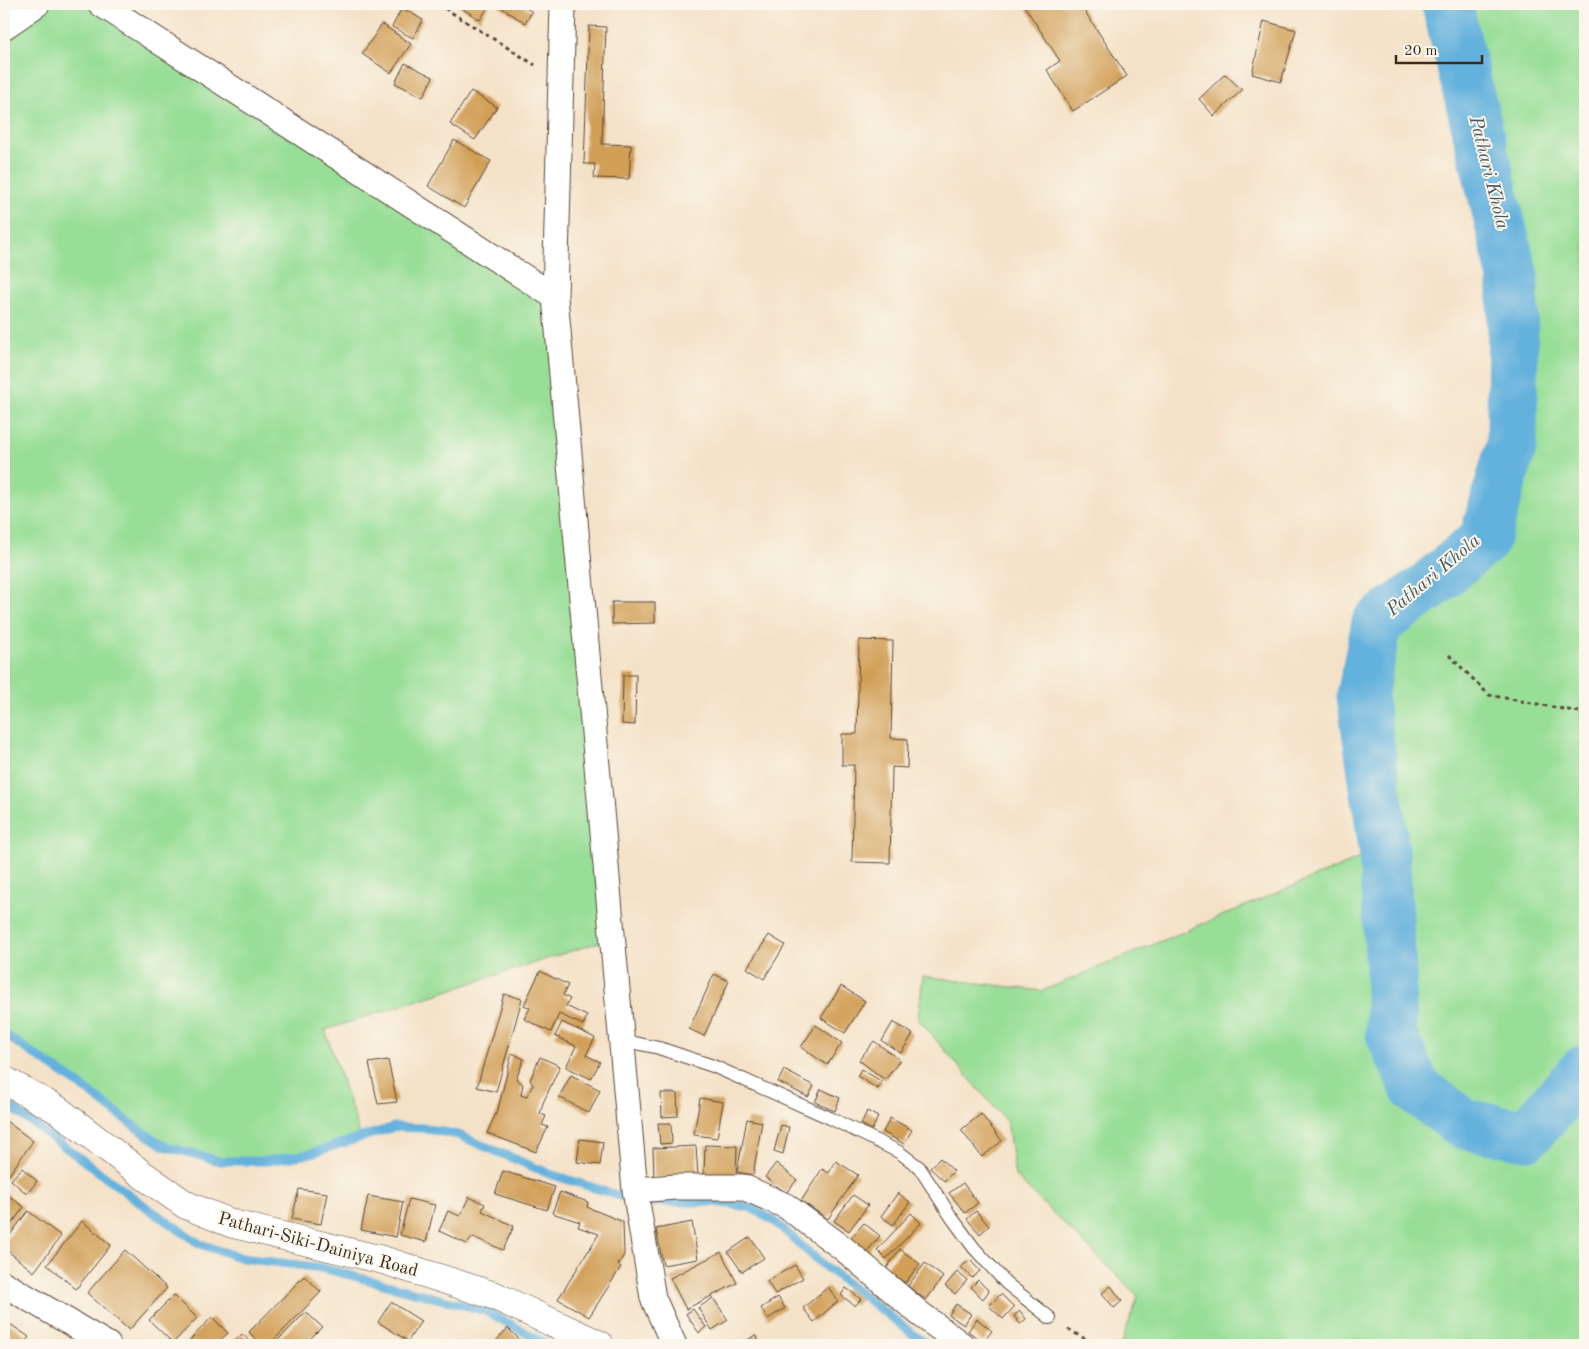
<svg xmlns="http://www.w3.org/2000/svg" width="1589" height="1349" font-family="'Old Standard TT',serif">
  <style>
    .green { fill: #98de97; stroke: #6a845a }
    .forest { fill: #7abd80; stroke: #5a744f }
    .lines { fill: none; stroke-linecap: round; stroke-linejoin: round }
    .stream { stroke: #64b1dd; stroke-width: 9 }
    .river { stroke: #64b1dd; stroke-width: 51 }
    .building { fill: #d19f57 }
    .service-casing { stroke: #574638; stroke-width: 14 }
    .minor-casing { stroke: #574638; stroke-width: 27 }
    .secondary-casing { stroke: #574638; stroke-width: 29 }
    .path { stroke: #574638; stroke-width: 3; stroke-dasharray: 4 4; stroke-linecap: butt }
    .service { stroke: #fff; stroke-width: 12 }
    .minor { stroke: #fff; stroke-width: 25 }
    .secondary { stroke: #fff; stroke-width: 28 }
    .labels { text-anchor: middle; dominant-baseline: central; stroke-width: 4; stroke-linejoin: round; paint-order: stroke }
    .street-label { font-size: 18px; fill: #3b2a1e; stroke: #fbf7ec }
    .water-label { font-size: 19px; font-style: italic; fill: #495961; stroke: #fbf7ec }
  </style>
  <rect width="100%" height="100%" fill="#fbf7ec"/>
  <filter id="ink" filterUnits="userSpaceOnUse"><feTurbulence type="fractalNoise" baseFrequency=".02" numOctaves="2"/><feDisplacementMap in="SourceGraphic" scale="10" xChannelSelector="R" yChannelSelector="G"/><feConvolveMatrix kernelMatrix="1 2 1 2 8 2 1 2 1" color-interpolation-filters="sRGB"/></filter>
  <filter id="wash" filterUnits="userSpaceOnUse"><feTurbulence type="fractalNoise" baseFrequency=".0096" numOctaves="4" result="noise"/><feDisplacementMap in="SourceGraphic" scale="20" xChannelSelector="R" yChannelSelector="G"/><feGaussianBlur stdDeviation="1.12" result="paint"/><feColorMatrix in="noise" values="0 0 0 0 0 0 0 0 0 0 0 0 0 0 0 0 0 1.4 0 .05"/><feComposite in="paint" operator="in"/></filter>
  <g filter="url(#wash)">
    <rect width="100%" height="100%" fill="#f4e2c8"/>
    <path class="green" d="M37 4H101L555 297 612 938 325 1030 361 1137 308 1154 267 1161H220L164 1146 134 1126 88 1091 4 1034V27Z
      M1447 4H1585V674L1581 713 1585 899V1345H1121L1138 1296 1015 1176 1007 1122 918 1019 923 976 1042 991 1384 848 1362 696 1377 623 1424 590 1484 540 1512 444 1513 277Z"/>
    <path class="forest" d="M1585 674V899L1581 713Z"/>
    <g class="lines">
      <path class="stream" d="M4 1034 80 1085 134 1126 164 1146 220 1161H267L308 1154 394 1127 423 1128 458 1135 550 1174 623 1197
        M4 1102 149 1209 200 1244 242 1258 322 1268 486 1311 548 1345
        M647 1202H715L750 1207 774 1221 823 1265 927 1345"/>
      <path class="river" d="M1447 4 1513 277 1512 444 1484 540 1424 590 1377 623 1362 696 1384 848 1391 972V1034L1416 1089 1464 1124 1526 1135 1585 1070"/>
    </g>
    <g id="blocks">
      <path class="building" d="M458 4H490L480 20 457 5Z
        M496 4H520L532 12 525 23Z
        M1023 4H1080L1127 76 1073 111 1047 70 1060 61Z
        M402 8 423 20 413 38 392 27Z
        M1264 21 1296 30 1281 82 1252 74Z
        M382 24 411 44 391 73 362 54Z
        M589 26 606 27 602 144 631 145 629 179 594 178 595 164H584Z
        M405 63 433 77 423 97 395 83Z
        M1225 74 1242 90 1214 116 1199 99Z
        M471 91 497 107 475 140 450 124Z
        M454 140 491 161 464 208 428 186Z
        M612 602H655V623L612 624Z
        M859 640 893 641 891 738 908 739 907 768 892 767 890 863 852 862 854 765H842V734H857Z
        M623 675H636L635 725 622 724Z
        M769 935 785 945 764 979 747 968Z
        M540 971 568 985 563 995 570 999 566 1006 587 1016 583 1025 559 1014 551 1032 524 1019 530 1008 524 1005Z
        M714 974 729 981 704 1036 689 1029Z
        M841 986 865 1001 845 1033 821 1018Z
        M504 994 522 999 496 1092 477 1087Z
        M562 1022 595 1038 586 1055 600 1062 591 1079 566 1067 576 1046 555 1036Z
        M893 1022 913 1034 901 1053 882 1041Z
        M816 1025 842 1043 827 1065 801 1047Z
        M874 1041 900 1060 885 1080 859 1060Z
        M512 1053 524 1059 516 1079 523 1084 521 1095 526 1097 533 1085 530 1080 540 1057 560 1066 543 1103 540 1114 546 1116 542 1125 548 1127 536 1152 487 1133 498 1109Z
        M388 1060 397 1102 378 1104 369 1063Z
        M861 1069 882 1082 878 1089 857 1076Z
        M784 1070 814 1086 808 1097 778 1082Z
        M571 1075 600 1090 589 1113 559 1097Z
        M821 1089 840 1098 835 1111 815 1102Z
        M661 1093H677L678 1116 662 1117Z
        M700 1098 723 1102 717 1138 694 1135Z
        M867 1111 878 1117 872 1130 861 1124Z
        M981 1114 1002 1141 982 1157 961 1130Z
        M890 1118 912 1130 904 1144 883 1132Z
        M747 1119 762 1122 753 1175 737 1172Z
        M6 1121 33 1141 6 1179 4 1178V1125Z
        M658 1123H671L672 1143 660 1144Z
        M781 1125 789 1127 783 1154 774 1151Z
        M580 1139 603 1142 600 1165 577 1162Z
        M705 1145 737 1146 736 1176 704 1175Z
        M696 1146 698 1176 654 1178 653 1148Z
        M940 1158 954 1171 944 1181 930 1168Z
        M836 1161 858 1175 828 1219 801 1201 822 1169 829 1173Z
        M776 1163 797 1180 786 1193 765 1177Z
        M22 1168 37 1181 27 1194 11 1180Z
        M503 1171 555 1187 547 1210 495 1194Z
        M963 1183 978 1203 965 1213 949 1193Z
        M299 1189 327 1193 321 1224 292 1219Z
        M4 1192 24 1207 4 1234Z
        M560 1192 588 1202 587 1207 623 1222 624 1255 618 1265 621 1267 589 1317 558 1299 599 1234 578 1227 580 1222 552 1213Z
        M898 1193 910 1202 893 1225 881 1216Z
        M853 1195 868 1205 849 1231 834 1221Z
        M368 1196 403 1202 396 1237 361 1230Z
        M469 1197 485 1204 482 1211 514 1226 503 1250 473 1237 467 1244 439 1231 448 1211 460 1216Z
        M409 1199 435 1205 426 1242 400 1235Z
        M28 1211 61 1236 34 1272 4 1248V1243Z
        M976 1211 989 1226 980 1234 967 1219Z
        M911 1213 921 1223 886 1259 877 1250Z
        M82 1221 111 1245 76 1289 47 1265Z
        M692 1222 698 1259 663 1265 656 1229Z
        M864 1223 880 1236 865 1254 849 1240Z
        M750 1237 764 1258 742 1272 728 1252Z
        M900 1249 920 1264 905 1283 886 1269Z
        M125 1250 167 1288 129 1330 87 1293Z
        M721 1252 737 1283 686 1309 670 1278Z
        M970 1260 980 1271 972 1278 961 1267Z
        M925 1263 943 1277 926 1300 908 1286Z
        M795 1265 803 1278 775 1294 767 1281Z
        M957 1272 967 1280 955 1294 945 1286Z
        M304 1276 321 1292 269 1345H262L249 1332Z
        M978 1280 989 1291 983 1299 971 1287Z
        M1111 1286 1122 1301 1114 1308 1102 1293Z
        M828 1287 838 1301 814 1322 803 1308Z
        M846 1288 861 1299 855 1306 841 1295Z
        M1001 1294 1014 1307 1003 1319 989 1306Z
        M174 1295 197 1318 173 1343 149 1320Z
        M778 1297 785 1308 768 1319 761 1308Z
        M713 1298 728 1320 712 1330 698 1308Z
        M391 1302 421 1321 408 1341 378 1322Z
        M956 1304 971 1314 964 1325 949 1315Z
        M693 1309 706 1327 699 1333 686 1314Z
        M1020 1311 1026 1319 1020 1324 1014 1316Z
        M306 1312 322 1327 304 1345H273Z
        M212 1317 228 1333 215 1345H189L187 1343Z
        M977 1319 992 1331 983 1342 968 1331Z
        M4 1320 29 1337 23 1345H4Z
        M508 1328 525 1345H492Z
        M242 1334 254 1345H230Z
        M755 1335 762 1345H741Z"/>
    </g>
  </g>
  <g filter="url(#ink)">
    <use href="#blocks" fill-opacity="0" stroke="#574638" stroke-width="1"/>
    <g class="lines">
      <defs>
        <path id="service" d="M621 1040 659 1048 713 1066 830 1118 899 1152 919 1167 952 1218 974 1248 1006 1283 1050 1318"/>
        <path id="minor" d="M101 4 555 297
          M563 4 555 297 635 1190 653 1298 674 1345
          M4 27 37 4
          M635 1190 676 1187H743L786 1206 844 1249 919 1313 962 1345
          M4 1284 108 1345"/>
        <path id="secondary" d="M4 1080 58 1110 143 1175 186 1205 233 1224 383 1260 495 1296 600 1345"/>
      </defs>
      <use href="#service" class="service-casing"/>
      <use href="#minor" class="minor-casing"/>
      <use href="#secondary" class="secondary-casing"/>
      <path class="path" d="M438 4 535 65
        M1449 655 1489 695 1585 713
        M1068 1329 1096 1345"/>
      <use href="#service" class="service"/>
      <use href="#minor" class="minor"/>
      <use href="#secondary" class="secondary"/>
    </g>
  </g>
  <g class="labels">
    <g class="street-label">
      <text transform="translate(318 1245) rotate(15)">Pathari-Siki-Dainiya Road</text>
    </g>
    <g class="water-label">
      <text transform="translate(1488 173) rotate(76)">Pathari Khola</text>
      <text transform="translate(1434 576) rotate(-40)">Pathari Khola</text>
    </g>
  </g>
  <rect width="1589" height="1349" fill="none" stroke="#fbf7ec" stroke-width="20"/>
  <path d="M1396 55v8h86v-8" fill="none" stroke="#3b2a1e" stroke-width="2.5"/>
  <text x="1404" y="55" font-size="15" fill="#3b2a1e" stroke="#fbf7ec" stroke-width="4" paint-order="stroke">20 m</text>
</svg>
